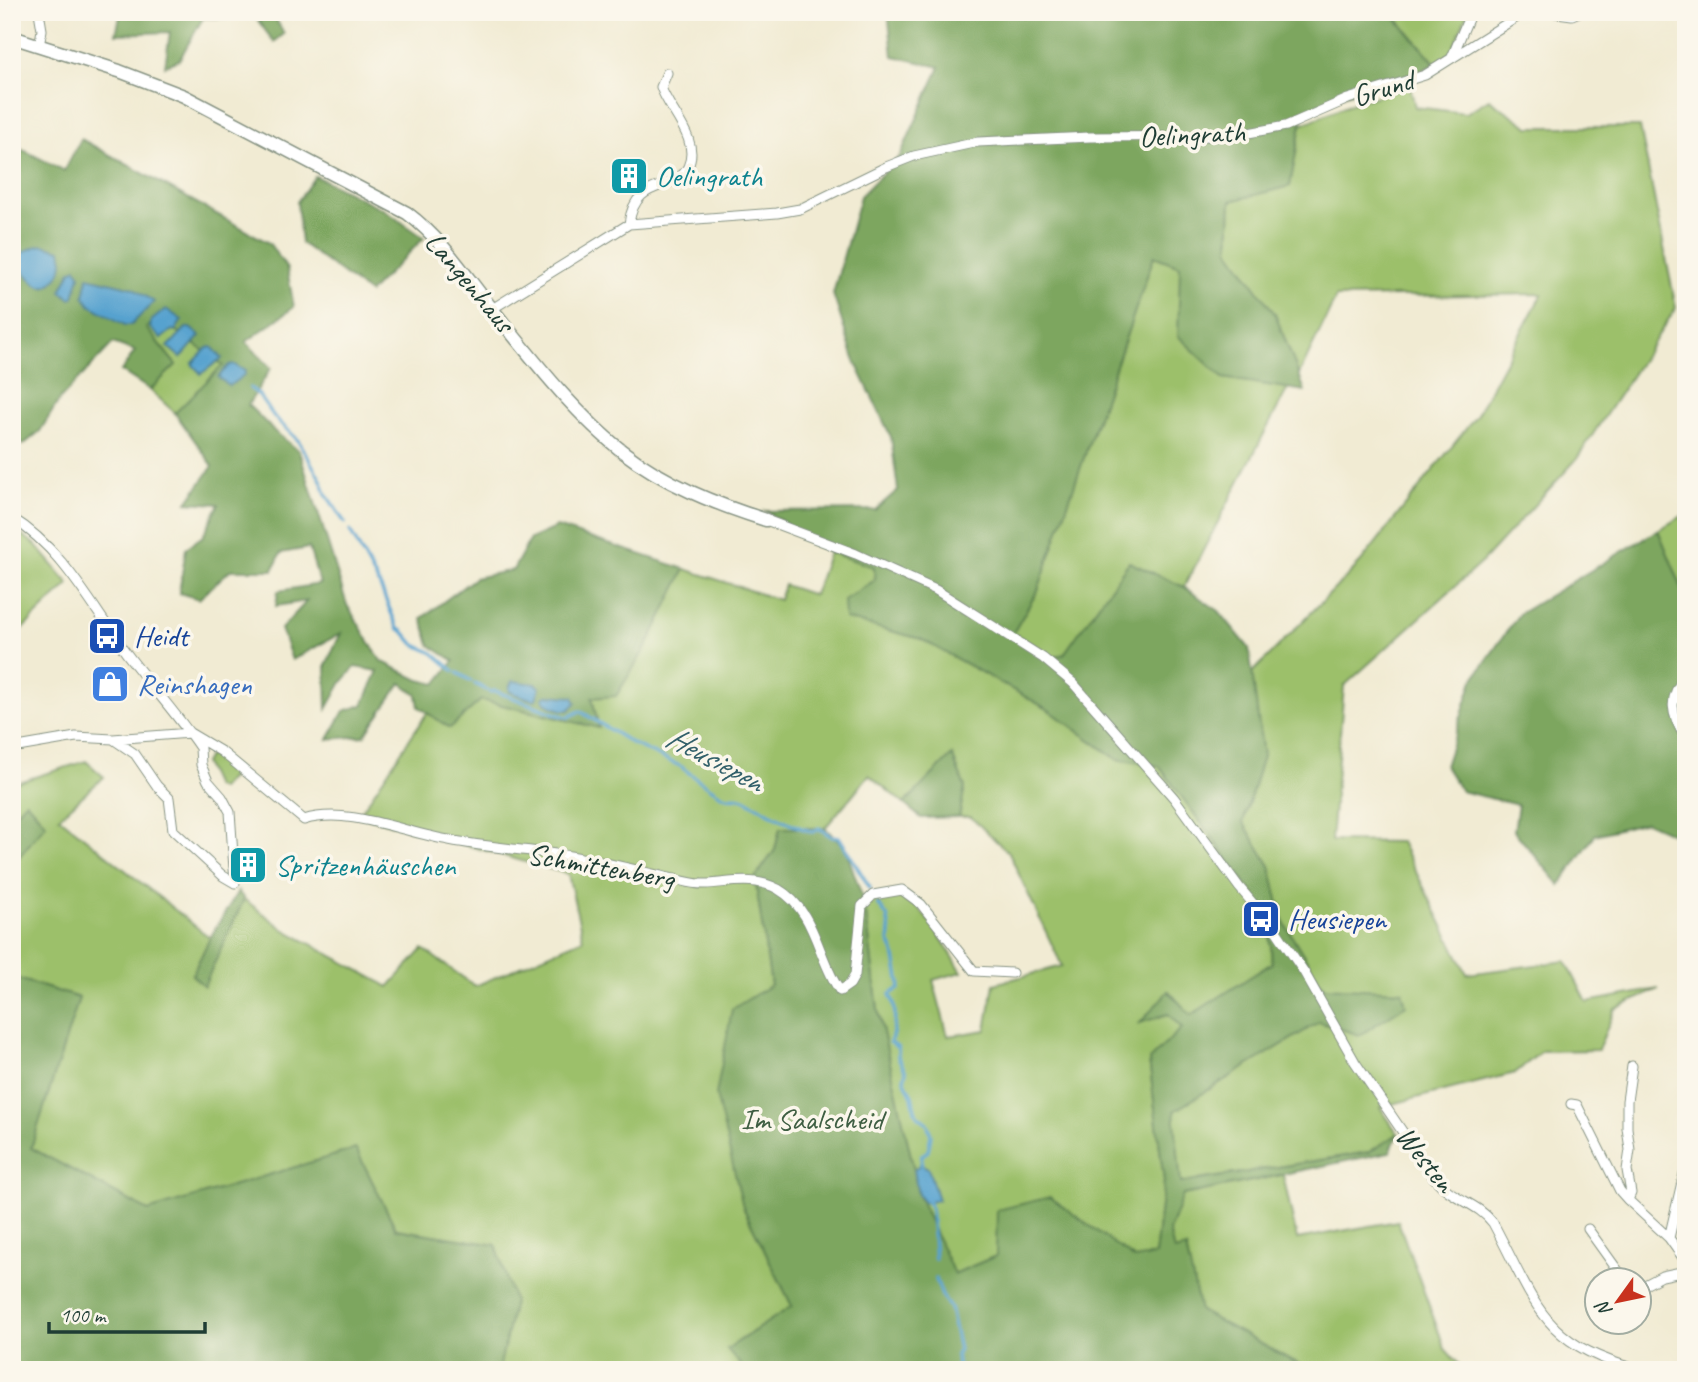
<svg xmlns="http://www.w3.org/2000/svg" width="1698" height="1382" font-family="Caveat,sans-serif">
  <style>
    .green { fill: #9cc06a; stroke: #5e7e4f; stroke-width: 2 }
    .forest { fill: #7da65e; stroke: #4e7249; stroke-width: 2 }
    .water { fill: #56a2cf; stroke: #3a7082; stroke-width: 2 }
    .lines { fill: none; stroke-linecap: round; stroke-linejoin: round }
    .stream { stroke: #56a2cf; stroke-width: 3.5 }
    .street-casing { stroke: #889484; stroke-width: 11 }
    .secondary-casing { stroke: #889484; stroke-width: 15 }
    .street { stroke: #fff; stroke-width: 9 }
    .secondary { stroke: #fff; stroke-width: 12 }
    .labels { text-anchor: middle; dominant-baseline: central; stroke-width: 7; stroke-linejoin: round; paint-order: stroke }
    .street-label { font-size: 30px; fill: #1f3d34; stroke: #fbf7ec }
    .culture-label { font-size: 30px; fill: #0d838f; stroke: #fbf7ec; text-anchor: start }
    .transit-label { font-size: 30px; fill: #164399; stroke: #fbf7ec; text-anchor: start }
    .shop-label { font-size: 30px; fill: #366cbe; stroke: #fbf7ec; text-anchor: start }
    .park-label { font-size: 30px; fill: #3e5e42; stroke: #fbf7ec }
    .water-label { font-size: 32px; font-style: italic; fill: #32606a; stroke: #fbf7ec }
  </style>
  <rect width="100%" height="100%" fill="#fbf7ec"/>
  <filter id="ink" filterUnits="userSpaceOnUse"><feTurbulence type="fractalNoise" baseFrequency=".0143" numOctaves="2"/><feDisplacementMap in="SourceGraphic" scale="14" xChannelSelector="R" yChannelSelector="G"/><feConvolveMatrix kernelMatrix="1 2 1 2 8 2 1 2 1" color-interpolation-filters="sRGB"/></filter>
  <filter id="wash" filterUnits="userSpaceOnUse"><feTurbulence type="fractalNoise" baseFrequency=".00686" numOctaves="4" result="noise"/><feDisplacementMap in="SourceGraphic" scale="28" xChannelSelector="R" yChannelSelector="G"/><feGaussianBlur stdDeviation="1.57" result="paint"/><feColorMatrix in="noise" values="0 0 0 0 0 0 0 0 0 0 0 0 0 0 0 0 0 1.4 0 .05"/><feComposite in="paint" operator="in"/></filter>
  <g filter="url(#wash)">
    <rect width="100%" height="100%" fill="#f1ebd3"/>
    <path class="green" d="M1394 12H1468L1451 54 1436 64 1393 14Z
      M1410 86 1415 107 1466 113 1489 99 1529 127H1640L1676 308 1576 460 1482 562 1344 686 1331 841 1401 842 1467 974 1566 961 1587 1002 1659 989 1615 1009 1598 1050 1542 1051 1515 1073 1380 1107 1398 1134 1369 1152 1180 1183 1174 1111 1319 1022 1360 1035 1402 991 1323 988 1283 921 1270 866 1243 822 1263 756 1251 674 1360 563 1476 416 1542 294 1336 297 1299 375 1275 314 1229 250 1231 201 1290 186 1301 125 1347 105Z
      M1154 256 1180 266 1223 378 1288 388 1184 587 1129 562 1064 654 1051 658 1013 633 1038 590Z
      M160 318 224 366 175 413 150 390 176 365 146 328Z
      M1686 514V598L1658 530Z
      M12 528 35 544 69 584 12 639Z
      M829 552 874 567 875 580 845 600 846 619 921 639 1046 708 1117 759 1159 766 1269 915 1272 963 1191 1016 1169 991 1142 1022 1168 1014 1182 1028 1149 1060 1164 1181 1155 1255 1135 1259 1050 1197 996 1256 953 1274 918 1195 914 1170 878 1010 865 905C876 899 888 892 901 896 922 902 950 953 962 972L933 980 948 1036 986 1030 994 984 1062 966 1009 853 971 817H959L965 787 952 755 904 804 869 775 825 828H780L775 850 755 878 771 985 743 1207 792 1306 739 1341 758 1370H12L328 1251 496 1245 396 1229 356 1149 148 1211 31 1148 79 998 12 977V865L46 824 26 802 12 816V784L86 761 104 777 59 817 210 938 192 975 204 985 244 899 285 930 389 987 423 949 475 986 583 939 568 874 359 815 427 713 450 728 481 700 599 728 592 698 647 646 685 569 779 600 784 585 814 595Z
      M215 754 238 770 221 789 215 787 204 763 208 756Z
      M1283 1175 1297 1239 1398 1221 1445 1349 1464 1370H1310L1199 1311 1186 1249 1174 1251 1169 1231 1183 1195Z"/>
    <path class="forest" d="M121 12H272L284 34 274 42 256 18H203L179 60 165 66 170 32 116 34Z
      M888 12H1394L1393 15 1436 64 1407 77 1337 96 1303 113 1290 186 1231 201 1229 250 1275 314 1305 391 1223 378 1178 336 1180 266 1154 256 1038 590 1013 633 1051 658 1064 654 1129 562 1184 587 1219 611 1249 648 1263 756 1243 822 1270 866 1283 921 1323 987 1402 991 1406 1005 1360 1035 1319 1022 1174 1111 1181 1183 1369 1152 1398 1134 1390 1152 1183 1195 1169 1231 1174 1251 1186 1248 1200 1311 1310 1370H745L727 1349 792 1306 743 1207 716 1095 732 1009 771 985 755 878 775 850 780 828H825L845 847 865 905 878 1010 914 1170 918 1195 954 1274 996 1256 997 1210 1050 1197 1135 1259 1155 1255 1164 1181 1149 1060 1182 1028 1168 1014 1140 1023 1168 991 1191 1015 1272 963 1269 915 1159 766 1117 759 1046 708 921 639 845 619 844 600 875 580 874 567 829 552 765 511 875 510 898 490 891 437 854 359 833 294 860 196 900 156 940 67 893 56Z
      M81 139 269 243 287 269 294 307 246 342 271 368 248 405 274 431 299 451 347 605 381 661 419 680 436 684 454 661 430 645 422 618 475 578 513 570 530 539 557 527 685 569 647 646 616 696 592 698 599 728 481 700 450 728 419 707 417 695 401 683 364 736 328 739 344 711 363 705 378 671 355 667 342 682 327 709 326 665 341 633 292 660 281 629 307 601 276 606 278 591 320 584 309 548 281 553 273 570H230L199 599 179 593 186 548 203 536 219 504 187 502 213 466 175 413 223 365 160 318 146 328 176 365 150 390 121 371 135 351 113 343 60 399 40 431 23 445 12 438V144L64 171Z
      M315 176 383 209 424 238 369 293 301 243 297 202Z
      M1658 530 1686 598V840L1646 822 1595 835 1560 885 1514 831 1518 805 1461 791 1445 766 1473 680 1519 614Z
      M952 755 965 787 959 817 921 818 904 804Z
      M26 801 46 824 12 865V816Z
      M238 891 244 899 204 986 192 975 210 938Z
      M12 977 79 998 31 1148 148 1211 356 1149 396 1229 496 1245 514 1302 499 1370H12Z"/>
    <path class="water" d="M43 245 61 250C61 251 63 261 63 261 63 272 50 292 38 285 29 280 20 267 14 259L16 256 34 247Z
      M76 268 80 275 74 297 71 299 61 291 71 271Z
      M88 277 133 288 154 302 131 325H125L90 305 84 296Z
      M166 309 182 320 175 331 172 330 161 339 150 328 151 321Z
      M186 328H190L200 336 181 358 168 347Z
      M212 347 222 358 201 374 192 364 207 348Z
      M233 364 245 371 244 375 229 386 218 377 229 365Z
      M512 681 536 684 540 687 536 699 533 700 510 692 509 688Z
      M546 695 573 697 576 703 569 710C560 711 547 706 543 698Z
      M920 1164 928 1168 938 1200 925 1203 918 1195 914 1170Z"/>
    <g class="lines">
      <path class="stream" d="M250 388 258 394 275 418 298 440 321 480 326 494 345 523
        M350 531 380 586 398 629 402 630 414 644 433 653 454 671
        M458 673 471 681
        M475 684 491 692 495 691 559 715 568 717 580 711 633 744 682 767C684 770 722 797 727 797 736 798 740 796 748 801 770 813 789 825 813 832L819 828 831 836 839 837 870 888
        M878 904 887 916 890 932 889 941 894 952 900 984 899 989 890 994C891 998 894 1001 894 1005 896 1014 894 1035 890 1042L898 1048V1057L906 1072 904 1079 912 1096 915 1110 917 1115 927 1123 931 1135 928 1151 922 1155 921 1166
        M927 1198 931 1209 935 1259
        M936 1279 942 1296 950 1308 959 1350 956 1355 957 1364 961 1370"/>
    </g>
  </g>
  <g filter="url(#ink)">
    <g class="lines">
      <defs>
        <path id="street" d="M1550 12 1572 15 1579 12
          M39 46 42 30 39 12
          M1452 57 1471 12
          M629 224C635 175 675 194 688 167 701 139 668 110 661 87L667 73
          M492 309 629 224 777 213 800 209 886 167 914 156 978 142 1090 137 1232 136 1286 126 1348 99 1425 75 1525 12
          M12 518C63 549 92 607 127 654 151 686 178 715 200 748L201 765 208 781 222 797 230 812 235 883
          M766 520 856 554 936 590 1043 658 1073 683 1174 798 1239 887 1277 932 1304 972 1355 1062 1434 1178C1453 1200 1478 1203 1493 1223 1537 1305 1541 1344 1639 1370
          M1686 676C1667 697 1671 716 1686 738
          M190 733 222 752 304 820C348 806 405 833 449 840 490 848 530 850 570 856 605 862 640 871 674 879 684 881 695 885 705 884 730 883 754 876 778 889 816 911 817 958 840 991L850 984 855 975 862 906 873 895 902 890 921 904 974 971 1012 973
          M113 739 135 754 157 786 169 798 173 830 223 876 235 883
          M12 748 76 737 113 739 190 733
          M1632 1066 1627 1101V1128L1630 1150 1627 1170 1631 1193 1628 1200 1669 1238
          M1571 1104 1577 1105 1620 1191 1628 1200
          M1686 1165 1669 1238 1686 1262
          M1588 1229 1621 1275 1631 1280
          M1638 1285 1643 1286 1662 1276 1686 1271"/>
        <path id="secondary" d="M12 37 119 71 184 96 407 213C442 239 465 275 492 309 531 357 574 413 622 451 665 484 715 504 766 520"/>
      </defs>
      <use href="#street" class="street-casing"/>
      <use href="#secondary" class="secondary-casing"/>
      <use href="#street" class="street"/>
      <use href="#secondary" class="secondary"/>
    </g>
  </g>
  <defs>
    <symbol id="building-square" viewBox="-11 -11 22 22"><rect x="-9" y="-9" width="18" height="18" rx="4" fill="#0f9aa8" stroke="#fbf7ec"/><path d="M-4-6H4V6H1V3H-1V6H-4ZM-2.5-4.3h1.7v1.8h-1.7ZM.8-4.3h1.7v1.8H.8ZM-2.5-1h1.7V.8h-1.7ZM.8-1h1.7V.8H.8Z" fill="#fff"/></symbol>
    <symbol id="bus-square" viewBox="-11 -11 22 22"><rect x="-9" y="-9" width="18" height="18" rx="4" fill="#1a4fb4" stroke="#fbf7ec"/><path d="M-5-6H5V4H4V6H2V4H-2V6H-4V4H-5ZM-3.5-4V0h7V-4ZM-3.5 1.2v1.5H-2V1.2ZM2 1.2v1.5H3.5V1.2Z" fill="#fff"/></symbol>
    <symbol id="shop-square" viewBox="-11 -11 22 22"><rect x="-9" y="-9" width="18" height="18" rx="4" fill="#3f7fe0" stroke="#fbf7ec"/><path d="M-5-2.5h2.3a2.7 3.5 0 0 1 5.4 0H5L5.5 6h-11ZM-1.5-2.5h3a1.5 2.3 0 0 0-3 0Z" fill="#fff"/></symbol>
  </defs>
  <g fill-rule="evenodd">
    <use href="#building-square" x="607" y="154" width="44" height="44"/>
    <use href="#bus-square" x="85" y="614" width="44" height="44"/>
    <use href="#shop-square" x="88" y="662" width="44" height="44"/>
    <use href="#building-square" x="226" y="843" width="44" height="44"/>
    <use href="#bus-square" x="1239" y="897" width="44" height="44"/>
  </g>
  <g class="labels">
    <g class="street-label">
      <text transform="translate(1383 88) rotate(-17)">Grund</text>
      <text transform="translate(1192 134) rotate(-3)">Oelingrath</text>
      <text transform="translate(470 282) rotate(50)">Langenhaus</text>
      <text transform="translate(601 866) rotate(10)">Schmittenberg</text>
      <text transform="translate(1426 1159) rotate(51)">Westen</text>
    </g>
    <g class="culture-label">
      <text x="656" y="176">Oelingrath</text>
      <text x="275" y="865">Spritzenhäuschen</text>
    </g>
    <g class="transit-label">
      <text x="134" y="636">Heidt</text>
      <text x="1288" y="919">Heusiepen</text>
    </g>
    <g class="shop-label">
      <text x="137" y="684">Reinshagen</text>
    </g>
    <g class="park-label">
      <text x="812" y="1119">Im Saalscheid</text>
    </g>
    <g class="water-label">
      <text transform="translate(715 759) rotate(28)">Heusiepen</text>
    </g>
  </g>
  <rect width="1698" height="1382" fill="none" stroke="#fbf7ec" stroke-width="42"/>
  <g transform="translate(1618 1301) rotate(237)"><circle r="33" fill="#fbf7ec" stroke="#a3ada2" stroke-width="2"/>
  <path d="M0-5L12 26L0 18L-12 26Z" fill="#c8321e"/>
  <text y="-10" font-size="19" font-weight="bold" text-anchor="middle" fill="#1f3d34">N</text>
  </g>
  <path d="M49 1322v10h156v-10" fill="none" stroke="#1f3d34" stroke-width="3.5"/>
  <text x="60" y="1322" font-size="21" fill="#1f3d34" stroke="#fbf7ec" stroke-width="5" paint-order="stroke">100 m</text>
</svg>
